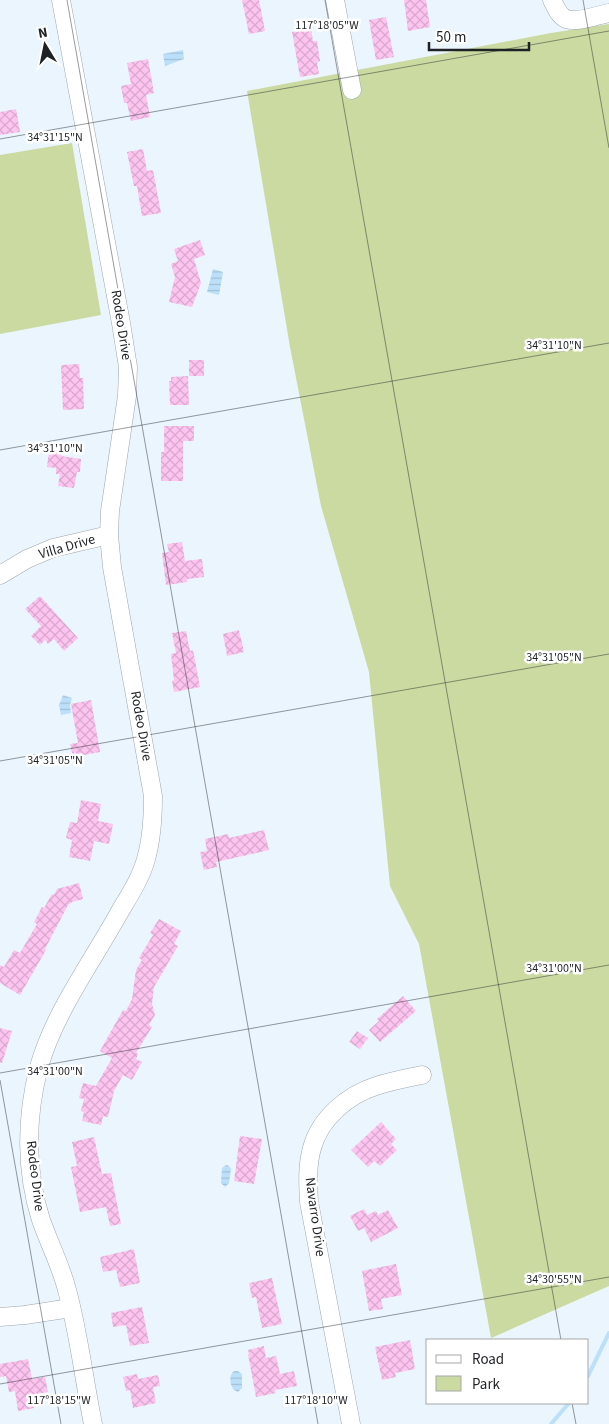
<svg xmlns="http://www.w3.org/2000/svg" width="609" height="1424" font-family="'Source Sans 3',sans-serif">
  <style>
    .green { fill: #cbdaa1 }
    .water { fill: url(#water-rules) }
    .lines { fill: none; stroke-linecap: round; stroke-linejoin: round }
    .stream { stroke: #bde0fa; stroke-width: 4 }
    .building { fill: url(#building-cross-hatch) }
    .minor-casing { stroke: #9da6ae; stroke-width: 19 }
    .minor { stroke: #fff; stroke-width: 18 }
    .ticks { fill: none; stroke: #1e2225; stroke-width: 1; stroke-opacity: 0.45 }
    .labels { text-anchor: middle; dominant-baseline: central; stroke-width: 5; stroke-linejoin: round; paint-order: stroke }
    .street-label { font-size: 14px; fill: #1e2225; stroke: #fff }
    .ticks-label { font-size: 12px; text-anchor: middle; fill: #1e2225; stroke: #fff; stroke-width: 5; stroke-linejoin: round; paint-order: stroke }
  </style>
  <defs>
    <pattern id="water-rules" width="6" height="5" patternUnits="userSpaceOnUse" patternTransform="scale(1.25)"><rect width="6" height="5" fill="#bde0fa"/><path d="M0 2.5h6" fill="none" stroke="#a2c0d6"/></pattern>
    <pattern id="building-cross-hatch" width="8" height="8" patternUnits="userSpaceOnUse" patternTransform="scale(1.25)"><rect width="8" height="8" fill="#fdc4f0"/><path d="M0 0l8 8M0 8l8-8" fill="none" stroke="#d8a8ce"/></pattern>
  </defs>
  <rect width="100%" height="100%" fill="#ebf5fd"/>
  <path class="green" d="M609 24V1286L491 1338 419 944 390 886 369 672 321 506 290 347 247 91 551 33Z
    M72 143 101 315 0 334V155Z"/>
  <path class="water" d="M183 50 184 59 165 66 163 54Z
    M213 269 223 272 219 295 207 292Z
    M63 695 72 698 70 705 71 713 61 715 59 705Z
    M226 1165 229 1166 231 1169 229 1183 225 1187 221 1183 222 1168Z
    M234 1371H238L242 1374V1388L238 1392 234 1390C230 1385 228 1376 234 1371Z"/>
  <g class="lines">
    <path class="stream" d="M588 1376 609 1333
      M551 1424 569 1403"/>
  </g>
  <path class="building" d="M242 0H259L265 31 249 34Z
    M404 0H426L430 27 408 31Z
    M386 17 394 57 376 60 369 20Z
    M311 29 313 41H317L320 61 317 62 319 74 300 77 292 32Z
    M148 59 154 93 146 95 150 117 131 121 127 103H124L121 86 131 84 127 63Z
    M16 109 20 132 0 135V112Z
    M143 149 147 171 153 170 161 213 142 216 137 186H134L127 152Z
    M200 240 205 255 194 259 201 283 192 307 169 302 175 277 171 264 178 261 174 249Z
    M189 360H204V376H189Z
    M79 364 80 378H83L84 409 63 410 61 365Z
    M188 376 189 405H170L169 381H171V377Z
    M164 426H194V441H183V481H161V452H164Z
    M50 443 63 445 61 456 81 459 80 472H77L74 488 58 486 60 474H56V468L47 467Z
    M182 542 185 561 202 559 204 577 187 579V582L166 585 162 553 169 552 167 544Z
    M40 596 78 638 64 651 54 639 48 644 45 640 40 645 31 636 41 626 25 609Z
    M239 630 244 652 227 656 223 634Z
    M186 631 190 651 193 650 200 687 174 692 172 681 174 680 171 654 176 653 172 633Z
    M91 700 100 752 73 757 70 744 78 743 71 704Z
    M81 800 101 804 98 821 113 824 109 844 94 841 90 861 69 857 72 840 66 838 70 822 77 823Z
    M264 830 269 850 216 862 217 867 204 870 200 852 207 851 205 839 228 834 229 838Z
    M79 883 83 899 72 902 68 905 45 949 46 950 20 995 0 983V965L4 967 14 950 20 953 37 924 34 922 42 907 44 908 52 894 54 895 57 889Z
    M159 919 181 931 174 944 178 946 154 987 152 1004 155 1015 149 1025 152 1027 136 1053 138 1054 136 1059 142 1062 132 1080 123 1075 114 1091 108 1117 103 1116 101 1125 82 1121 84 1112 81 1111 84 1099 79 1098 83 1083 96 1086 112 1058 100 1051 123 1010 126 1011 132 999 136 970 142 960 139 958 153 935 150 933Z
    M403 996 416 1011 380 1042 369 1030 379 1021 377 1019Z
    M0 1028 12 1031 2 1063H0Z
    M357 1031 368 1038 360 1049 349 1042Z
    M381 1122 396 1139 391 1144 397 1150 380 1166 374 1161 368 1167 351 1150Z
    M240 1136 262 1139 254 1184 234 1181Z
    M94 1137 102 1174 111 1173 121 1224 110 1226 106 1207 80 1212 71 1167 77 1166 72 1142Z
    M364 1209 367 1215 376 1211 378 1215 388 1210 398 1228 371 1242 364 1228 358 1231 350 1216Z
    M134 1249 140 1283 120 1287 116 1270 103 1272 100 1257Z
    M396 1264 402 1295 381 1299 383 1309 369 1311 362 1271Z
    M272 1278 282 1324 262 1328 256 1297 252 1298 249 1283Z
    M142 1307 149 1343 130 1346 126 1325 113 1327 111 1313Z
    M410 1340 415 1369 395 1373 396 1377 382 1380 375 1347Z
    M264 1346 266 1358 276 1356 280 1374 294 1371 297 1386 275 1390 276 1393 256 1397 248 1354H249L248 1350Z
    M28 1359 32 1379 45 1377 48 1392 32 1395 34 1408 18 1411 15 1391 9 1392 6 1376 0 1377V1364Z
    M137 1374 138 1379 158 1375 160 1386 153 1387 156 1403 133 1408 130 1390 126 1391 123 1377Z"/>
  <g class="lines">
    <defs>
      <path id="minor" d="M61 0 121 323 128 367 127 396 110 511 109 535 112 567 153 796C153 817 152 838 146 859 141 878 129 896 119 913 92 962 54 1013 39 1067 26 1116 25 1171 41 1220 49 1243 61 1266 67 1290 79 1334 84 1380 93 1424
        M335 0 352 90
        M552 0C555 6 559 16 566 19 578 23 597 15 609 13
        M0 575 27 559 53 548 109 535
        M0 1317 25 1315 71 1308
        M351 1424 309 1202C308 1184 307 1165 312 1148 320 1118 348 1095 376 1086 391 1081 407 1078 422 1075"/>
    </defs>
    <use href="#minor" class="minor-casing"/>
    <use href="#minor" class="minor"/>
  </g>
  <path class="ticks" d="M67 0 318 1424M325 0 561 1340M583 0 609 148M0 139 609 31M0 450 609 343M0 761 609 654M0 1073 609 965M0 1080 61 1424M0 1384 609 1277M572 1403 576 1424"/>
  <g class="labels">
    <g class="street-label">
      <text transform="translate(121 325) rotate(81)">Rodeo Drive</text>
      <text transform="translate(67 547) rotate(-16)">Villa Drive</text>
      <text transform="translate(141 726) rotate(80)">Rodeo Drive</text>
      <text transform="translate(35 1176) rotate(83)">Rodeo Drive</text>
      <text transform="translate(315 1217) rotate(82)">Navarro Drive</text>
    </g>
  </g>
  <g class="ticks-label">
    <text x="327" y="29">117°18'05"W</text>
    <text x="55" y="141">34°31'15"N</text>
    <text x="554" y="349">34°31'10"N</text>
    <text x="55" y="452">34°31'10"N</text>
    <text x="554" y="661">34°31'05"N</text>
    <text x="55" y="764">34°31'05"N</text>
    <text x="554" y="972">34°31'00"N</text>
    <text x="55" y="1075">34°31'00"N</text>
    <text x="554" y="1283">34°30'55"N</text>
    <text x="59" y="1404">117°18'15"W</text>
    <text x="316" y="1404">117°18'10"W</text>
  </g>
  <rect x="426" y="1339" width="162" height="65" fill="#ffffff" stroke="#a5a7a8"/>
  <rect x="436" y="1355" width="25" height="8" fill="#ffffff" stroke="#a5a7a8"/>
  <text x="472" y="1364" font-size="15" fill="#1e2225">Road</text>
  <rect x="436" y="1376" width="25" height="15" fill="#cbdaa1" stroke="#a5a7a8"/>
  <text x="472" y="1389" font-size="15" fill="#1e2225">Park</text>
  <g transform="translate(45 45) rotate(350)" stroke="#ffffff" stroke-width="4" paint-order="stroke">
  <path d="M0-4L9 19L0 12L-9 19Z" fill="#1e2225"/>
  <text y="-8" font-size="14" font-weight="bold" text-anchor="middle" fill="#1e2225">N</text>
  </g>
  <path d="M429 42v8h100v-8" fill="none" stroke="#1e2225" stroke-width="2.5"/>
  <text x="436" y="42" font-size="15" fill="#1e2225" stroke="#ffffff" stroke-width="4" paint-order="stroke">50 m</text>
</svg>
